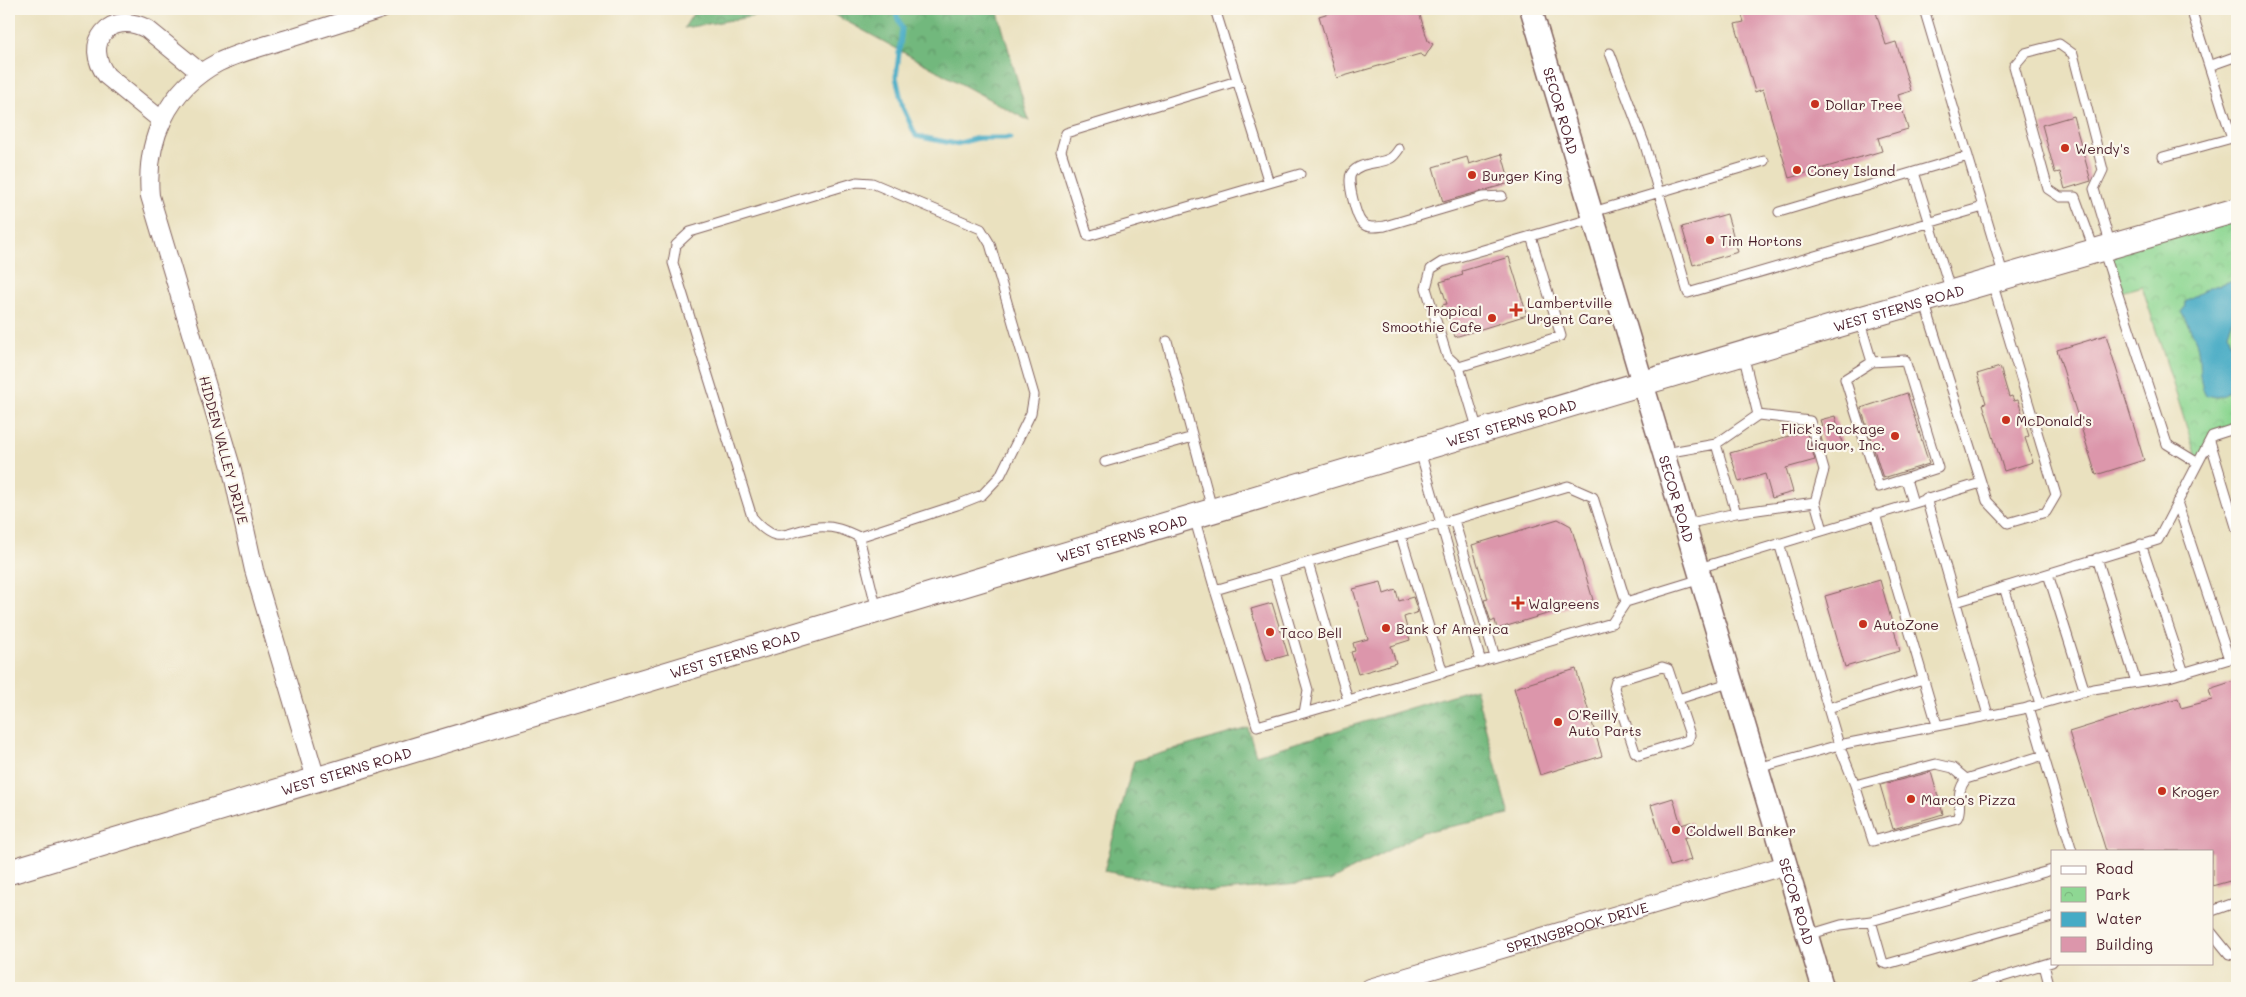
<svg xmlns="http://www.w3.org/2000/svg" width="2246" height="997" font-family="Mali,sans-serif">
  <style>
    .forest { fill: url(#forest-crowns); stroke: #5e6c54 }
    .park { fill: url(#park-crowns); stroke: #6c7b5f }
    .water { fill: #46abc5; stroke: #486578 }
    .lines { fill: none; stroke-linecap: round; stroke-linejoin: round }
    .stream { stroke: #46abc5; stroke-width: 5 }
    .building { fill: #dc96ab }
    .service-casing { stroke: #82635f; stroke-width: 11 }
    .minor-casing { stroke: #82635f; stroke-width: 20 }
    .tertiary-casing { stroke: #82635f; stroke-width: 24 }
    .secondary-casing { stroke: #82635f; stroke-width: 26 }
    .service { stroke: #fff; stroke-width: 9 }
    .minor { stroke: #fff; stroke-width: 18 }
    .tertiary { stroke: #fff; stroke-width: 21 }
    .secondary { stroke: #fff; stroke-width: 24 }
    .poi-dot { fill: #c8321e; stroke: #fbf7ec; stroke-width: 2 }
    .labels { text-anchor: middle; dominant-baseline: central; stroke-width: 4.5; stroke-linejoin: round; paint-order: stroke }
    .poi-label { font-size: 14px; fill: #4a1f2b; stroke: #fbf7ec; text-anchor: start }
    .street-label { font-size: 14px; fill: #4a1f2b; stroke: #fbf7ec }
  </style>
  <defs>
    <pattern id="forest-crowns" width="20" height="18" patternUnits="userSpaceOnUse" patternTransform="scale(1.25)"><rect width="20" height="18" fill="#72b87d"/><path d="M2 6a3 3 0 1 1 6 0M12 15a3 3 0 1 1 6 0" fill="none" stroke="#609567"/></pattern>
    <pattern id="park-crowns" width="20" height="18" patternUnits="userSpaceOnUse" patternTransform="scale(1.25)"><rect width="20" height="18" fill="#8ed793"/><path d="M2 6a3 3 0 1 1 6 0M12 15a3 3 0 1 1 6 0" fill="none" stroke="#7cb87f"/></pattern>
  </defs>
  <rect width="100%" height="100%" fill="#fbf7ec"/>
  <filter id="ink" filterUnits="userSpaceOnUse"><feTurbulence type="fractalNoise" baseFrequency=".02" numOctaves="2"/><feDisplacementMap in="SourceGraphic" scale="10" xChannelSelector="R" yChannelSelector="G"/><feConvolveMatrix kernelMatrix="1 2 1 2 8 2 1 2 1" color-interpolation-filters="sRGB"/></filter>
  <filter id="wash" filterUnits="userSpaceOnUse"><feTurbulence type="fractalNoise" baseFrequency=".0096" numOctaves="4" result="noise"/><feDisplacementMap in="SourceGraphic" scale="20" xChannelSelector="R" yChannelSelector="G"/><feGaussianBlur stdDeviation="1.12" result="paint"/><feColorMatrix in="noise" values="0 0 0 0 0 0 0 0 0 0 0 0 0 0 0 0 0 1.4 0 .05"/><feComposite in="paint" operator="in"/></filter>
  <g filter="url(#wash)">
    <rect width="100%" height="100%" fill="#eae1bf"/>
    <path class="forest" d="M696 9H798L684 28Z
      M824 9H997L1029 121Z
      M1475 688 1509 815 1423 832 1330 881 1212 892 1104 871 1134 761 1248 728 1256 755Z"/>
    <path class="park" d="M2237 210V428L2212 436 2198 463 2142 286 2117 293 2103 248Z"/>
    <path class="water" d="M2227 282H2237V310L2228 332 2237 370 2235 384 2224 395 2216 397 2206 395C2196 379 2202 358 2196 341 2192 331 2186 321 2181 312L2186 306 2185 301 2209 288Z"/>
    <g class="lines">
      <path class="stream" d="M894 9 902 29 896 77 903 108 916 136 956 144 978 138H1010"/>
    </g>
    <g id="blocks">
      <path class="building" d="M1342 9H1418L1428 41 1433 44 1425 57 1420 54 1337 78 1319 16Z
        M1740 9H1875L1886 45 1896 42 1911 91 1898 95 1908 129 1878 138 1882 151 1789 178 1763 89 1755 92 1735 24 1744 22Z
        M2073 116 2091 181 2065 189 2060 172 2055 173 2042 125Z
        M1502 154 1510 183 1443 202 1433 167 1467 157 1469 164Z
        M1727 214 1738 252 1693 265 1682 227Z
        M1509 257 1527 315 1455 337 1450 318 1447 320 1442 305 1447 304 1440 282 1463 275 1462 271Z
        M2106 335 2144 460 2096 475 2057 350Z
        M2000 367 2009 397 2012 396 2014 401 2018 400 2029 436 2025 438 2033 462 2004 471 1983 404 1986 403 1977 374Z
        M1907 393 1929 464 1883 478 1861 408Z
        M1835 416 1843 446 1825 451 1818 427 1822 426 1820 420Z
        M1806 431 1815 460 1786 468 1793 492 1772 498 1765 474 1739 482 1730 453Z
        M1558 519 1571 526 1593 600 1497 629 1495 620 1491 622 1484 600 1488 599 1472 545Z
        M1880 580 1900 651 1845 667 1825 596Z
        M1381 582 1384 594 1396 590 1399 601 1413 597 1418 612 1404 617 1410 640 1391 646 1396 663 1358 674 1351 652 1355 651 1353 643 1368 639 1353 589Z
        M1272 603 1288 655 1267 661 1251 609Z
        M1576 669 1602 756 1540 775 1514 688Z
        M2237 680V879L2212 886V851H2106L2069 732 2178 698 2181 708 2212 700 2209 689Z
        M1931 772 1943 814 1893 829 1880 785Z
        M1673 798 1681 825 1691 822 1695 834 1684 838 1691 860 1670 866 1651 805Z"/>
    </g>
  </g>
  <g filter="url(#ink)">
    <use href="#blocks" fill-opacity="0" stroke="#82635f" stroke-width="1"/>
    <g class="lines">
      <defs>
        <path id="service" d="M1215 9 1269 183 1300 174
          M1924 9 2004 277
          M2191 9 2209 66
          M1610 53 1645 145 1688 293 1983 207
          M1237 81 1066 133 1061 151 1088 236 1269 183
          M1399 149C1397 152 1394 156 1391 158 1379 165 1359 161 1351 174 1347 181 1356 217 1362 223 1368 229 1377 227 1385 226L1483 197 1502 196
          M2163 157 2232 138 2209 66 2237 56
          M1914 172 1951 292
          M1593 212 1764 161
          M1779 212 1968 156
          M2094 249 2075 197H2060L2048 189 2014 66 2025 53 2059 44 2073 54 2103 170 2094 189 2111 246
          M2103 249 2167 444 2198 463
          M1924 301 1987 501 2008 523 2046 512 2056 495 1992 282
          M1859 319 1872 362
          M1167 341 1212 509
          M1905 360 1938 468 1879 487 1845 379 1872 362Z
          M1459 367 1447 356 1426 288 1431 269 1442 262 1531 236
          M1758 415 1810 421 1824 470 1815 502 1823 530
          M1478 431 1459 367 1561 336 1531 236 1594 218
          M2210 441 2237 530
          M1420 451 1481 662
          M1665 453 1716 444
          M1105 462 1193 437
          M1906 479 1913 503
          M1926 498 1988 715
          M2177 502 2229 659
          M1736 513 1815 502
          M1875 514 1937 725
          M1194 517 1215 590 1568 486 1593 497 1626 602 1701 579
          M1454 520 1495 657
          M1686 524 1736 513 1716 444 1758 415 1743 354
          M1401 536 1443 673
          M859 537C845 530 834 526 818 527 786 530 779 549 752 517L673 263 676 245 690 232 857 182 872 183 981 229 990 244 1034 395 1031 413 1000 476 982 495 957 505 859 537 877 610
          M1779 543 1839 745 1855 785 1873 841 1957 818C1964 806 1953 796 1966 779L2044 755
          M2141 544 2184 673
          M2097 558 2136 682
          M1308 563 1348 700
          M1699 568 1981 483
          M2048 574 2085 692
          M2004 587 2040 704
          M1215 590 1257 726 1304 713 1308 690 1274 573
          M1956 602 2158 540 2212 436 2237 428
          M1662 667 1668 669 1690 735 1688 740 1639 755 1635 752 1614 688 1616 681Z
          M1678 699 1732 682
          M2029 707 2072 851
          M1828 708 1923 679
          M1304 713 1612 623 1626 602
          M1758 768 1839 745 2023 709 2093 689 2169 677 2233 658 2237 651
          M1855 785 1936 764 1953 768 1966 779
          M2212 911 2237 902
          M1871 921 1883 963 1887 964 2052 917
          M2212 933 2229 954 2237 956
          M1808 935 1841 925 1871 921 2052 870
          M2044 965 2050 988
          M1966 988 2052 962"/>
        <g id="minor">
          <path d="M161 120 107 76C81 43 110 9 147 29L201 73"/>
          <path d="M316 779 254 570 232 470 150 196C145 141 167 89 219 62 240 52 264 46 287 39 319 29 351 19 382 9"/>
          <path id="s1" d="M1370 988 1786 865"/>
        </g>
        <g id="tertiary">
          <path id="s2" d="M1531 9 1823 988"/>
        </g>
        <g id="secondary">
          <path id="s3" d="M9 872 996 575 1859 319 2237 210"/>
        </g>
      </defs>
      <use href="#service" class="service-casing"/>
      <use href="#minor" class="minor-casing"/>
      <use href="#tertiary" class="tertiary-casing"/>
      <use href="#secondary" class="secondary-casing"/>
      <use href="#service" class="service"/>
      <use href="#minor" class="minor"/>
      <use href="#tertiary" class="tertiary"/>
      <use href="#secondary" class="secondary"/>
    </g>
  </g>
  <g class="poi-dot">
    <circle cx="1815" cy="104" r="5"/>
    <circle cx="2065" cy="148" r="5"/>
    <circle cx="1797" cy="170" r="5"/>
    <circle cx="1472" cy="175" r="5"/>
    <circle cx="1710" cy="240" r="5"/>
    <path d="M1513.5 302.5h5v5h5v5h-5v5h-5v-5h-5v-5h5z"/>
    <circle cx="1492" cy="318" r="5"/>
    <circle cx="2006" cy="420" r="5"/>
    <circle cx="1895" cy="436" r="5"/>
    <path d="M1515.5 595.5h5v5h5v5h-5v5h-5v-5h-5v-5h5z"/>
    <circle cx="1863" cy="624" r="5"/>
    <circle cx="1386" cy="628" r="5"/>
    <circle cx="1270" cy="632" r="5"/>
    <circle cx="1558" cy="722" r="5"/>
    <circle cx="2162" cy="791" r="5"/>
    <circle cx="1911" cy="799" r="5"/>
    <circle cx="1676" cy="830" r="5"/>
  </g>
  <g class="labels">
    <g class="poi-label">
      <text x="1825" y="104">Dollar Tree</text>
      <text x="2075" y="148">Wendy's</text>
      <text x="1807" y="170">Coney Island</text>
      <text x="1482" y="175">Burger King</text>
      <text x="1720" y="240">Tim Hortons</text>
      <text x="1527" y="302">Lambertville<tspan x="1527" dy="16">Urgent Care</tspan></text>
      <text x="1482" y="310" text-anchor="end">Tropical<tspan x="1482" dy="16">Smoothie Cafe</tspan></text>
      <text x="2016" y="420">McDonald's</text>
      <text x="1885" y="428" text-anchor="end">Flick's Package<tspan x="1885" dy="16">Liquor, Inc.</tspan></text>
      <text x="1528" y="603">Walgreens</text>
      <text x="1873" y="624">AutoZone</text>
      <text x="1396" y="628">Bank of America</text>
      <text x="1280" y="632">Taco Bell</text>
      <text x="1568" y="714">O'Reilly<tspan x="1568" dy="16">Auto Parts</tspan></text>
      <text x="2172" y="791">Kroger</text>
      <text x="1921" y="799">Marco's Pizza</text>
      <text x="1686" y="830">Coldwell Banker</text>
    </g>
    <g class="street-label">
      <text stroke="none"><textPath href="#s2" startOffset="106">SECOR ROAD</textPath></text>
      <text stroke="none"><textPath href="#s3" startOffset="1972">WEST STERNS ROAD</textPath></text>
      <text stroke="none"><textPath href="#s3" startOffset="1568">WEST STERNS ROAD</textPath></text>
      <text transform="translate(224 450) rotate(75)">HIDDEN VALLEY DRIVE</text>
      <text stroke="none"><textPath href="#s2" startOffset="511">SECOR ROAD</textPath></text>
      <text stroke="none"><textPath href="#s3" startOffset="1162">WEST STERNS ROAD</textPath></text>
      <text stroke="none"><textPath href="#s3" startOffset="758">WEST STERNS ROAD</textPath></text>
      <text stroke="none"><textPath href="#s3" startOffset="352">WEST STERNS ROAD</textPath></text>
      <text stroke="none"><textPath href="#s2" startOffset="931">SECOR ROAD</textPath></text>
      <text stroke="none"><textPath href="#s1" startOffset="216">SPRINGBROOK DRIVE</textPath></text>
    </g>
  </g>
  <rect width="2246" height="997" fill="none" stroke="#fbf7ec" stroke-width="30"/>
  <rect x="2051" y="850" width="162" height="115" fill="#fbf7ec" stroke="#b4a19f"/>
  <rect x="2061" y="866" width="25" height="8" fill="#ffffff" stroke="#b4a19f"/>
  <text x="2096" y="874" font-size="15" fill="#4a1f2b">Road</text>
  <rect x="2061" y="887" width="25" height="15" fill="url(#park-crowns)" stroke="#b4a19f"/>
  <text x="2096" y="900" font-size="15" fill="#4a1f2b">Park</text>
  <rect x="2061" y="912" width="25" height="15" fill="#46abc5" stroke="#b4a19f"/>
  <text x="2096" y="924" font-size="15" fill="#4a1f2b">Water</text>
  <rect x="2061" y="937" width="25" height="15" fill="#dc96ab" stroke="#b4a19f"/>
  <text x="2096" y="950" font-size="15" fill="#4a1f2b">Building</text>
</svg>
